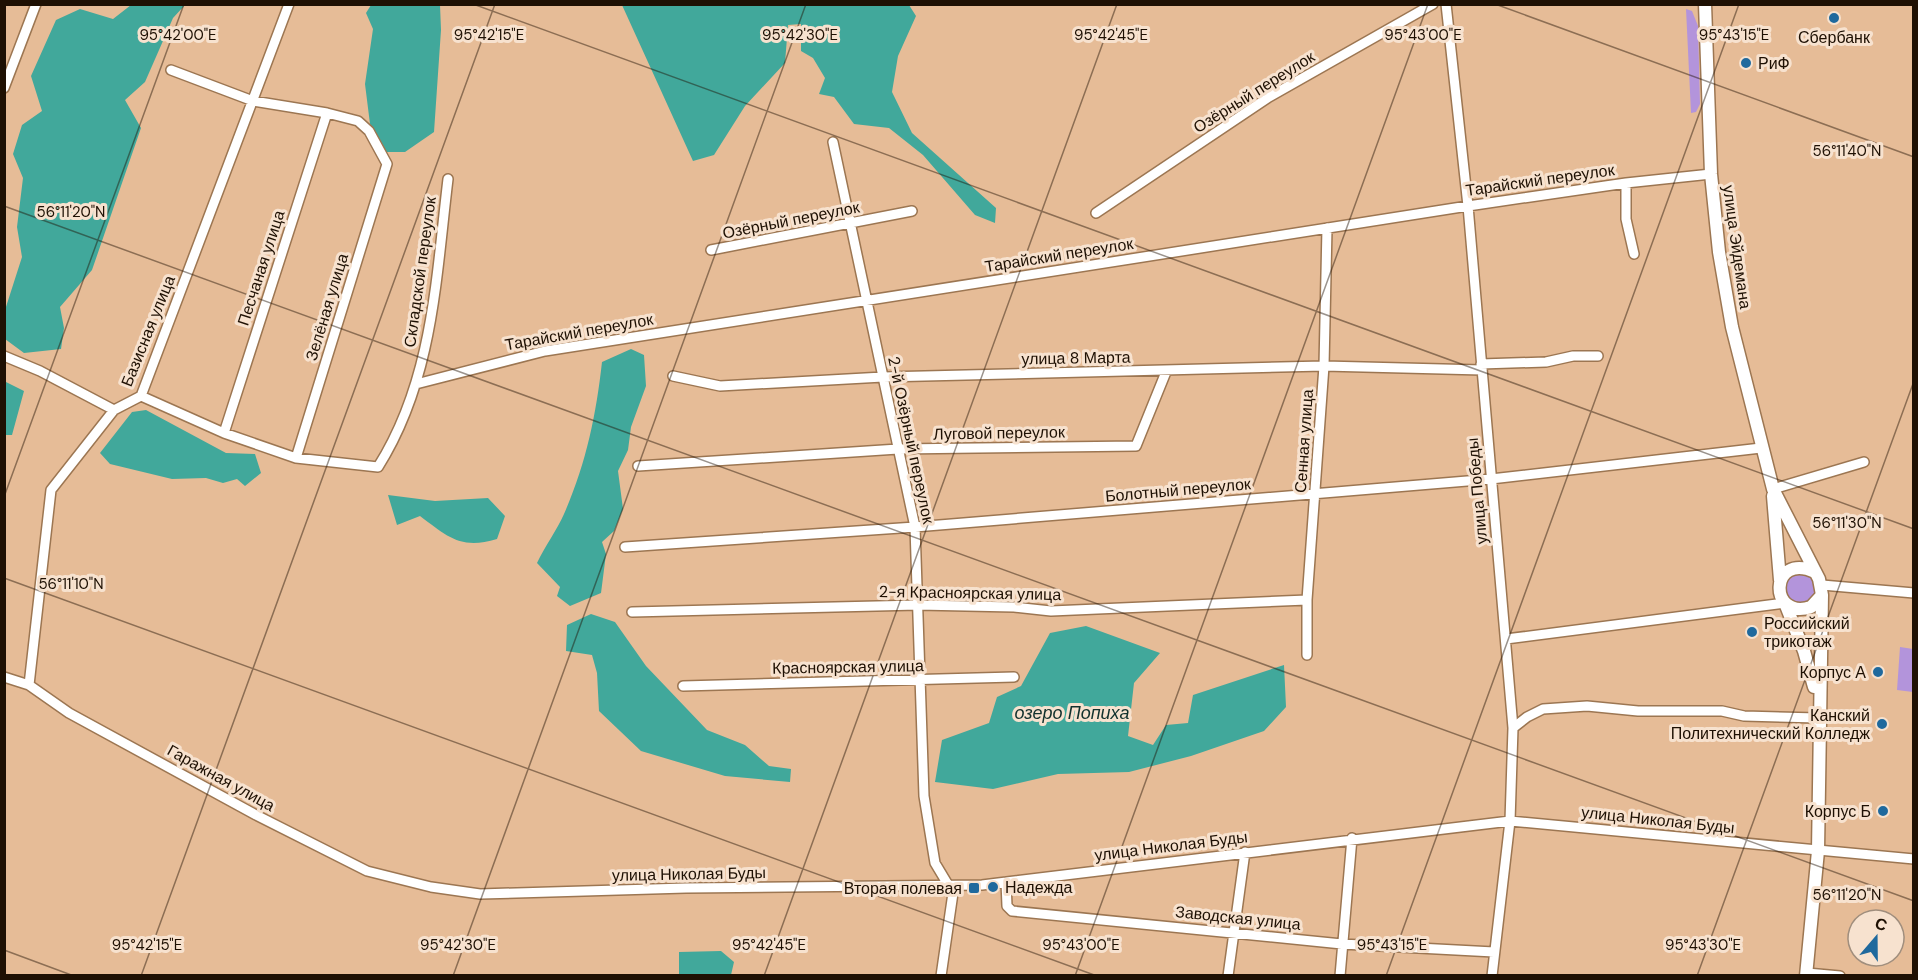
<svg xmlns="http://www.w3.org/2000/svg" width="1918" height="980" font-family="'DM Sans',sans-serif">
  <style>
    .green { fill: #b394db }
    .water { fill: #41a89b }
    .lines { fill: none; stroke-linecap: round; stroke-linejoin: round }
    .minor-casing { stroke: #9c7652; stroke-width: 12 }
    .major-casing { stroke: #9c7652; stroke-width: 15 }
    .minor { stroke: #fff; stroke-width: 9 }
    .major { stroke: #fff; stroke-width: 12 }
    .ticks { fill: none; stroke: #1e1003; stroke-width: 1.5; stroke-opacity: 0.45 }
    .poi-dot { fill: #1f699d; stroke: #f7e2cf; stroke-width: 2 }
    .labels { text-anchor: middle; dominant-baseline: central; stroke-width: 6; stroke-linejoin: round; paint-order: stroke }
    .poi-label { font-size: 16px; fill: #1e1003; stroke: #f7e2cf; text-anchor: end }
    .street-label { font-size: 16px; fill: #1e1003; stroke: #f7e2cf }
    .water-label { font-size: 18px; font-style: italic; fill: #12322e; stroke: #f7e2cf }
    .ticks-label { font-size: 15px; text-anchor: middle; fill: #1e1003; stroke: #f7e2cf; stroke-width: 6; stroke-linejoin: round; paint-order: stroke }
  </style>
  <rect width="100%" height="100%" fill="#e6bc97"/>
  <path class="green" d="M1686 9 1692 11 1698 26 1700 104 1696 112 1691 113Z
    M1785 588a15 15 0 1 1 30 0a15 15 0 1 1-30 0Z
    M1900 647 1913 649V692L1897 690Z"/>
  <path class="water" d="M131 5H185L173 18 145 82 125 100 141 128 92 270 60 307 64 328 61 349 24 353 5 339V310L22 257 17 227 23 178 13 154 22 125 42 111 31 76 56 20 80 9 113 19Z
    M371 5H440L441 30 434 132 405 152H384L370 124 365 84 373 29 366 13Z
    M622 5H909L916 16 898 56 892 92 912 133 996 208 995 223 975 215 923 155 889 128 854 124 834 97 819 94 825 78 813 58 801 51V24L788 25 785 63 745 106 714 155 693 161Z
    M631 349 644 355 646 386 631 427 628 450 618 471 623 509 614 531 602 542 606 554 601 593 570 606 557 596 560 587 537 563C545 546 557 530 564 514 586 464 596 416 602 362Z
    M4 381 24 391 12 435H5Z
    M146 410 226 453 255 454 261 473 245 486 237 479 223 483 206 478 172 479 110 464 100 453 132 412Z
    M388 495 435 501 488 498 505 516 497 539C461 550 448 537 420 516L397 525Z
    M591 614 615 622 646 666 707 730 745 745 769 766 791 769 790 782 725 776 641 751 599 711 597 673 592 655 566 651 567 625Z
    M1086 626 1160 653 1134 683 1128 736 1153 745 1166 725 1188 723 1193 695 1284 665 1286 707 1264 731 1191 756 1129 772 1058 774 993 789 935 782 942 740 989 723 997 697 1021 686 1050 633Z
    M721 951 734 962 731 975H679V952Z"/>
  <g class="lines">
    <defs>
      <path id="minor" d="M1446 4 1468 206 1513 728 1510 821 1492 976
        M171 70 253 101 327 113 358 121 369 131 387 164 296 458
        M4 88 36 4
        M833 142 915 527 924 796 935 863 953 893 941 976
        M1626 183V219L1634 254
        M1096 213 1269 97 1433 4
        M711 250 912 211
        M4 356 40 371 114 410
        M1481 364 1546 362 1573 356H1598
        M673 376 720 386 883 377 1324 366 1482 370
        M416 384 545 351 1468 206 1626 183 1711 174
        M141 396 224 433 296 458 378 467C433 380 436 278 448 179
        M224 433 327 113
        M638 466 898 449 1136 446 1166 372
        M1773 489 1864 462
        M625 547 915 527 1491 479 1761 448
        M1822 585 1914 593
        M632 612 918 605 1014 607 1051 611 1307 600
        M1506 639 1785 603
        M1307 655V600L1324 366 1327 228
        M4 677 29 685 69 713 256 815 367 871 431 887 480 894 686 888 982 885 1510 821 1914 859
        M29 685 51 490 114 410 141 396 289 4
        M683 686 1014 677
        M1513 728 1527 717 1543 709 1587 706 1638 711H1722L1744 716 1818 718
        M1006 882 1007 906 1012 911 1342 944 1494 952
        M1807 973 1840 976
        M1228 976 1245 852
        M1340 976 1352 838"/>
      <path id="major" d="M1705 4 1711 174 1719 252 1732 327 1773 489 1819 579 1822 595 1811 607C1768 621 1769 551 1815 572
        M1773 496 1780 580
        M1785 603 1804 651 1814 687
        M1806 976 1818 851 1822 595"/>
    </defs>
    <use href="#minor" class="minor-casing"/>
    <use href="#major" class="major-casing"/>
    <use href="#minor" class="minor"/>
    <use href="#major" class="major"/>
  </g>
  <path class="ticks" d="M473 4 1914 529M1495 4 1914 157M4 206 1914 901M4 497 184 4M4 578 1097 976M4 950 74 976M141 976 495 4M453 976 806 4M764 976 1117 4M1075 976 1428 4M1386 976 1739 4M1697 976 1914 381"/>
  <g class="poi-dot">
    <circle cx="1834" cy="18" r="6"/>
    <circle cx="1746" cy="63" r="6"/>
    <circle cx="1752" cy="632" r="6"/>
    <circle cx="1878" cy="672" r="6"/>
    <circle cx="1882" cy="724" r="6"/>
    <circle cx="1883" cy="811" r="6"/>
    <circle cx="993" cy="887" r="6"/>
    <rect x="968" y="882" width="12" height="12" rx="3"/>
  </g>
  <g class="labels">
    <g class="poi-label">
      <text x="1834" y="37" text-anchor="middle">Сбербанк</text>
      <text x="1758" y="63" text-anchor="start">РиФ</text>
      <text x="1764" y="623" text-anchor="start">Российский<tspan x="1764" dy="18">трикотаж</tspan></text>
      <text x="1866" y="672">Корпус А</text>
      <text x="1870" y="715">Канский<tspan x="1870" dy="18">Политехнический Колледж</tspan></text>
      <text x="1871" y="811">Корпус Б</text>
      <text x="1005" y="887" text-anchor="start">Надежда</text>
      <text x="962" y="888">Вторая полевая</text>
    </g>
    <g class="street-label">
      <text transform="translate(1254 92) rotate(-32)">Озёрный переулок</text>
      <text transform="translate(1540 180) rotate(-8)">Тарайский переулок</text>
      <text transform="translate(791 220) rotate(-11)">Озёрный переулок</text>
      <text transform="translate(1737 247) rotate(82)">улица Эйдемана</text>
      <text transform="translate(1059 255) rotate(-9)">Тарайский переулок</text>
      <text transform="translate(261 268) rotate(-72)">Песчаная улица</text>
      <text transform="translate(420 272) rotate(-82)">Складской переулок</text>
      <text transform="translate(327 307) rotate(-73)">Зелёная улица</text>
      <text transform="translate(148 331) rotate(-68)">Базисная улица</text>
      <text transform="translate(579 332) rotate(-10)">Тарайский переулок</text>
      <text transform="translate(1076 358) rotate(-1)">улица 8 Марта</text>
      <text transform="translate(999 433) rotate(-1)">Луговой переулок</text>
      <text transform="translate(911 440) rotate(78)">2-й Озёрный переулок</text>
      <text transform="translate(1304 441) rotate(-86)">Сенная улица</text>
      <text transform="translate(1178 490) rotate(-5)">Болотный переулок</text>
      <text transform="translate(1477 491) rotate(-95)">улица Победы</text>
      <text transform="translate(970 593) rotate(1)">2-я Красноярская улица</text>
      <text transform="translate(848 667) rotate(-1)">Красноярская улица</text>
      <text transform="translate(221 778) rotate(29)">Гаражная улица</text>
      <text transform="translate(1658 820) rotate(6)">улица Николая Буды</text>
      <text transform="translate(1171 846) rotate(-7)">улица Николая Буды</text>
      <text transform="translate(689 874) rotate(-1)">улица Николая Буды</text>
      <text transform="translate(1238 918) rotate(6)">Заводская улица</text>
    </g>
    <g class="water-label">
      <text x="1072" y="713">озеро Попиха</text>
    </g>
  </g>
  <g class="ticks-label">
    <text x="489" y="40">95°42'15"E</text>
    <text x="800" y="40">95°42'30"E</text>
    <text x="1111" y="40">95°42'45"E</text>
    <text x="1423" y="40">95°43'00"E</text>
    <text x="1734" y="40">95°43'15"E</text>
    <text x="178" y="40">95°42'00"E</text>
    <text x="1847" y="156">56°11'40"N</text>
    <text x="71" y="217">56°11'20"N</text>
    <text x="1847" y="528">56°11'30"N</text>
    <text x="71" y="589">56°11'10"N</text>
    <text x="1847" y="900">56°11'20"N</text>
    <text x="147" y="950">95°42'15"E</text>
    <text x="458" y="950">95°42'30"E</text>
    <text x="769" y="950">95°42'45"E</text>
    <text x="1081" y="950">95°43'00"E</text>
    <text x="1392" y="950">95°43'15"E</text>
    <text x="1703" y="950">95°43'30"E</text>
  </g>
  <rect width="1918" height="980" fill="none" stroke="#1e1003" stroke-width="12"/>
  <g transform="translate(1876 938) rotate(20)"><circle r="28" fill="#f7e2cf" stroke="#a08e7d" stroke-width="1.5"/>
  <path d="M0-4.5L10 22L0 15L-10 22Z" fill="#1f699d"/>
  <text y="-9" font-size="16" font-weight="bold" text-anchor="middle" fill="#1e1003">С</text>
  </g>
</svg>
